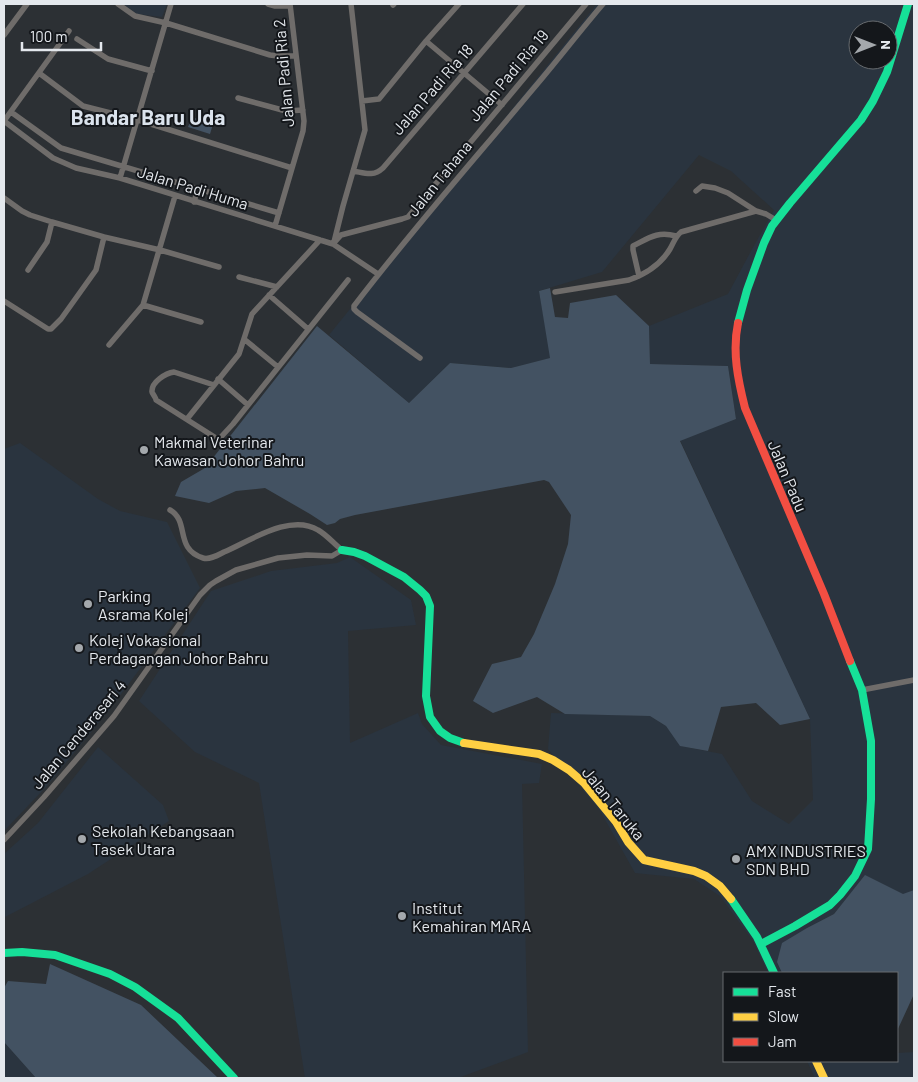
<svg xmlns="http://www.w3.org/2000/svg" width="918" height="1082" font-family="Barlow,sans-serif">
  <style>
    .built { fill: #2a343f; fill-rule: evenodd }
    .green { fill: #435262 }
    .lines { fill: none; stroke-linecap: round; stroke-linejoin: round }
    .street { stroke: #6f6c6a; stroke-width: 5.5 }
    .fast { stroke: #16e098; stroke-width: 8 }
    .slow { stroke: #ffcf43; stroke-width: 8 }
    .jam { stroke: #f24e42; stroke-width: 8 }
    .poi-dot { fill: #a4a8ac; stroke: #14171b; stroke-width: 2 }
    .labels { text-anchor: middle; dominant-baseline: central; stroke-width: 4; stroke-linejoin: round; paint-order: stroke }
    .street-label { font-size: 16px; fill: #e4e8ed; stroke: #14171b }
    .poi-label { font-size: 16px; fill: #e4e8ed; stroke: #14171b; text-anchor: start }
    .district-label { font-size: 21px; font-weight: bold; fill: #dbe3ed; stroke: #14171b }
  </style>
  <rect width="100%" height="100%" fill="#2c3034"/>
  <path class="built" d="M123 4H167L162 17 137 14Z
    M597 4H914V890L903 895 865 876 834 914 807 928 777 962 782 973H768L753 941 720 896 694 879 635 873 599 809 548 749 551 713 650 716 666 726 681 746 722 754 752 801 789 824 813 800 810 719 680 440 736 419 728 366 650 364 649 326 728 294 751 251 774 210 731 171 699 155 602 272 539 291 551 358 511 368 450 363 409 403 329 335ZM858 30H888V60H858Z
    M20 443 98 499 120 511 167 522 200 588 110 709 46 787 4 831V449Z
    M350 557 411 600 416 625 348 631 350 743 418 713 422 724 441 745 542 764 539 783 522 784 528 1052 458 1078H305L259 783 195 752 139 701 211 591 271 571 337 563Z
    M98 747 163 805 169 821 88 874 5 917 4 914V854L38 823Z
    M4 1042 36 1078H4Z
    M914 1052V1078H815L807 1061H897V1053Z"/>
  <path class="green" d="M192 117 213 124 210 134 188 127Z
    M550 288 555 317 568 318 570 303 616 295 649 326 650 364 728 366 736 419 680 441 810 719 780 725 756 703 721 707 708 751 680 746 666 726 650 716 565 714 537 697 493 713 473 701 492 664 521 657 534 634 555 584 568 544 571 515 549 482 544 480 355 515 340 519 335 523 327 525 310 514 265 488 236 491 209 503 175 496 181 482 205 468 317 326 409 403 450 363 511 368 550 358 539 291Z
    M865 875 903 894 914 890V994L897 1031V973H782L777 962 782 943 807 928 834 914Z
    M50 964 141 1005 218 1078H36L4 1042V988L8 981 46 984Z"/>
  <g class="lines">
    <path class="street" d="M118 4 135 16 166 23 270 55 278 56H296
      M268 4 275 6H290
      M393 5 394 4
      M4 35 27 4
      M77 39 108 59 152 71
      M426 41 502 105
      M39 73 83 106 138 120 292 168
      M238 98 286 111 303 110
      M362 101 379 99 426 41 459 4
      M11 112 61 148 279 213
      M4 121 53 158 76 168 120 178 333 244 378 274
      M4 121 69 31
      M353 171C365 173 373 177 383 168L523 4
      M120 178 171 4
      M696 191 702 186 715 188 728 193 756 211 766 214 776 220
      M4 198 22 211 30 215 52 222 104 237 160 250 219 267
      M194 202 198 188
      M275 226 303 131 304 121 290 4
      M334 242 343 206 365 130 351 4
      M333 244 341 235 402 219 408 217 586 4
      M28 270 47 242 52 222
      M639 276 633 250V246C649 238 657 231 676 236
      M239 277 277 287
      M555 292 629 280C646 274 661 264 670 249 674 242 675 237 681 232L756 211
      M269 295 308 329
      M4 301 48 329H51L61 319 96 270 104 237
      M143 305 201 322
      M244 339 278 367
      M109 345 143 305 175 196
      M420 358 357 312 354 309V306C411 231 473 161 533 89 557 61 579 32 603 4
      M218 379 248 405
      M214 385 174 372C166 373 151 382 152 392 152 393 156 398 156 400L216 438H220L233 424 348 280
      M187 419 239 354 252 314 320 240
      M862 690 914 680
      M4 840 44 797 114 716 200 595 210 585 216 581 236 570 278 558 307 555 332 556 342 550C334 544 327 535 318 530 290 513 250 541 224 552 218 555 210 560 203 558 174 549 190 521 170 510"/>
    <path class="fast" d="M738 323 747 290 764 243 772 226 790 203 861 120 873 101 887 72 908 4
      M342 550 354 552 365 556 404 577 420 590 426 596 430 606 426 696 430 717 440 731 450 738 464 743
      M731 899 757 937 774 973
      M761 944 795 926 830 905 840 895 855 876 868 849 871 799V741L862 690 850 661
      M4 953 22 952 55 955 110 974 135 987 178 1018 234 1078"/>
    <path class="slow" d="M464 743 539 754 553 760 569 770 584 783 616 822 628 842 644 860 694 871 706 876 720 886 731 899
      M816 1061 824 1078"/>
    <path class="jam" d="M738 323C732 352 738 380 745 408L824 594 850 661"/>
  </g>
  <g class="poi-dot">
    <circle cx="144" cy="450" r="5"/>
    <circle cx="88" cy="604" r="5"/>
    <circle cx="79" cy="648" r="5"/>
    <circle cx="82" cy="839" r="5"/>
    <circle cx="736" cy="859" r="5"/>
    <circle cx="402" cy="916" r="5"/>
  </g>
  <g class="labels">
    <g class="street-label">
      <text transform="translate(283 73) rotate(-95)">Jalan Padi Ria 2</text>
      <text transform="translate(508 75) rotate(-50)">Jalan Padi Ria 19</text>
      <text transform="translate(432 89) rotate(-49)">Jalan Padi Ria 18</text>
      <text transform="translate(439 178) rotate(-51)">Jalan Tahana</text>
      <text transform="translate(193 187) rotate(17)">Jalan Padi Huma</text>
      <text transform="translate(788 476) rotate(67)">Jalan Padu</text>
      <text transform="translate(78 734) rotate(-50)">Jalan Cenderasari 4</text>
      <text transform="translate(614 803) rotate(51)">Jalan Taruka</text>
    </g>
    <g class="poi-label">
      <text x="154" y="441">Makmal Veterinar<tspan x="154" dy="18">Kawasan Johor Bahru</tspan></text>
      <text x="98" y="595">Parking<tspan x="98" dy="18">Asrama Kolej</tspan></text>
      <text x="89" y="639">Kolej Vokasional<tspan x="89" dy="18">Perdagangan Johor Bahru</tspan></text>
      <text x="92" y="830">Sekolah Kebangsaan<tspan x="92" dy="18">Tasek Utara</tspan></text>
      <text x="746" y="850">AMX INDUSTRIES<tspan x="746" dy="18">SDN BHD</tspan></text>
      <text x="412" y="907">Institut<tspan x="412" dy="18">Kemahiran MARA</tspan></text>
    </g>
    <g class="district-label">
      <text x="148" y="116">Bandar Baru Uda</text>
    </g>
  </g>
  <rect width="918" height="1082" fill="none" stroke="#e4e8ed" stroke-width="10"/>
  <rect x="723" y="972" width="175" height="90" fill="#14171b" stroke="#676b6f"/>
  <rect x="733" y="988" width="25" height="8" fill="#16e098" stroke="#676b6f"/>
  <text x="768" y="997" font-size="15" fill="#e4e8ed">Fast</text>
  <rect x="733" y="1013" width="25" height="8" fill="#ffcf43" stroke="#676b6f"/>
  <text x="768" y="1022" font-size="15" fill="#e4e8ed">Slow</text>
  <rect x="733" y="1038" width="25" height="8" fill="#f24e42" stroke="#676b6f"/>
  <text x="768" y="1047" font-size="15" fill="#e4e8ed">Jam</text>
  <g transform="translate(873 45) rotate(90)"><circle r="24" fill="#14171b" stroke="#676b6f"/>
  <path d="M0-4L9 19L0 12L-9 19Z" fill="#a4a8ac"/>
  <text y="-8" font-size="14" font-weight="bold" text-anchor="middle" fill="#e4e8ed">N</text>
  </g>
  <path d="M22 42v8h79v-8" fill="none" stroke="#e4e8ed" stroke-width="2.5"/>
  <text x="30" y="42" font-size="15" fill="#e4e8ed" stroke="#14171b" stroke-width="4" paint-order="stroke">100 m</text>
</svg>
